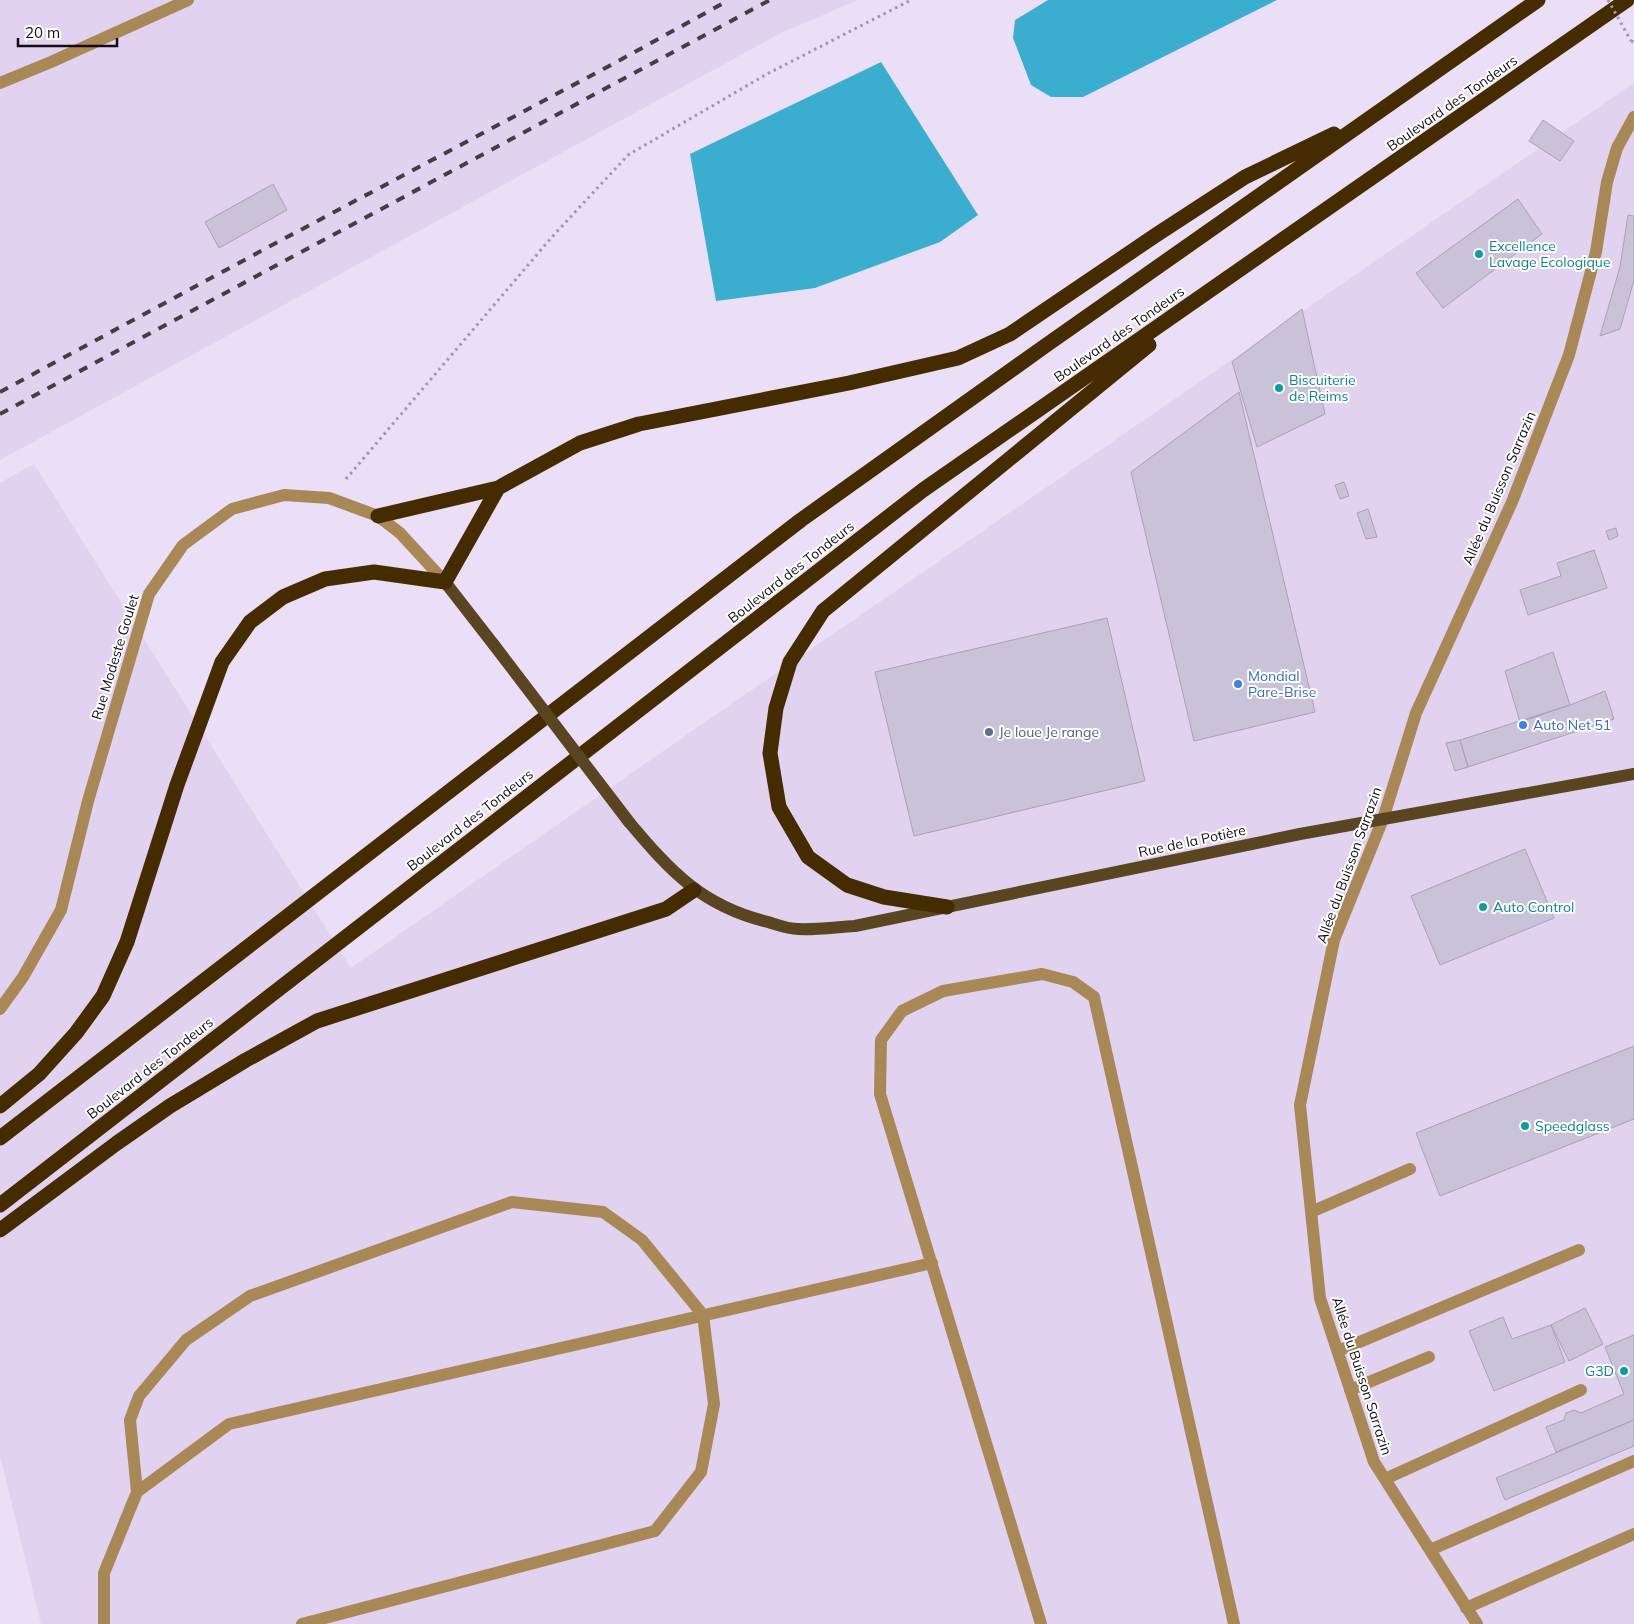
<svg xmlns="http://www.w3.org/2000/svg" width="1634" height="1624" font-family="Mulish,sans-serif">
  <style>
    .built { fill: #e1d2f0 }
    .water { fill: #3baecf }
    .building { fill: #cac2d9; stroke: #a9a1b8 }
    .lines { fill: none; stroke-linecap: round; stroke-linejoin: round }
    .path { stroke: #a097a9; stroke-width: 3; stroke-dasharray: 2.5 4; stroke-linecap: butt }
    .minor { stroke: #a88857; stroke-width: 12 }
    .major { stroke: #5a4522; stroke-width: 12 }
    .highway { stroke: #442c00; stroke-width: 15 }
    .rail { stroke: #423d48; stroke-width: 4; stroke-dasharray: 9 9; stroke-linecap: butt }
    .path-bridge { stroke: #a097a9; stroke-width: 3; stroke-dasharray: 2.5 4; stroke-linecap: butt }
    .major-bridge { stroke: #5a4522; stroke-width: 12 }
    .culture-dot { fill: #0f9aa8; stroke: #fff; stroke-width: 2 }
    .shop-dot { fill: #3f7fe0; stroke: #fff; stroke-width: 2 }
    .service-dot { fill: #5c6f8a; stroke: #fff; stroke-width: 2 }
    .labels { text-anchor: middle; dominant-baseline: central; stroke-width: 4; stroke-linejoin: round; paint-order: stroke }
    .street-label { font-size: 14px; fill: #100d14; stroke: #fff }
    .culture-label { font-size: 14px; fill: #0d838f; stroke: #fff; text-anchor: start }
    .shop-label { font-size: 14px; fill: #366cbe; stroke: #fff; text-anchor: start }
    .service-label { font-size: 14px; fill: #4e5e75; stroke: #fff; text-anchor: start }
  </style>
  <rect width="100%" height="100%" fill="#eadff6"/>
  <path class="built" d="M0 0H858L781 33 0 460Z
    M1634 83V1624H41L0 1455V483L34 464 351 968 711 718Z"/>
  <path class="water" d="M1048 0H1277L1083 97H1051L1031 85 1013 38 1015 20Z
    M881 62 978 215 940 242 815 288 716 301 690 154Z"/>
  <path class="building" d="M1543 120 1574 141 1560 161 1529 141Z
    M273 184 287 210 219 248 205 222Z
    M1518 199 1542 234 1443 308 1416 273Z
    M1628 215 1634 216V280L1620 329 1600 336 1620 267Z
    M1302 309 1325 414 1257 447 1232 362Z
    M1239 392 1315 712 1194 741 1131 472Z
    M1344 482 1349 496 1340 499 1335 485Z
    M1368 509 1377 537 1366 539 1357 513Z
    M1616 528 1618 536 1609 540 1606 531Z
    M1594 550 1607 588 1528 615 1520 590 1561 576 1557 563Z
    M1107 618 1145 781 914 836 875 672Z
    M1553 652 1570 705 1520 722 1505 671Z
    M1605 691 1614 719 1468 767 1460 740 1570 705Z
    M1460 740 1468 767 1455 771 1446 743Z
    M1525 849 1554 918 1440 965 1411 896Z
    M1634 1046V1119L1440 1196 1416 1133Z
    M1585 1308 1603 1344 1569 1361 1551 1325Z
    M1503 1317 1512 1339 1551 1325 1565 1362 1494 1391 1469 1331Z
    M1634 1335V1420L1556 1452 1546 1427 1564 1420 1566 1413 1574 1410 1581 1413 1624 1394 1605 1347Z
    M1634 1420V1446L1505 1500 1496 1478Z"/>
  <g class="lines">
    <path class="path" d="M1631 41 1634 42
      M346 479 551 238 628 155 767 74 911 0"/>
    <path class="minor" d="M0 83 51 62 188 0
      M0 1009 23 977 61 910 88 801 149 594 183 545 232 509 284 495 329 498 378 516 400 533 445 582
      M1311 1212 1410 1169
      M1338 1351 1579 1250
      M1350 1390 1429 1357
      M1385 1479 1581 1390
      M137 1492 130 1420 139 1396 186 1340 250 1296 512 1202 603 1212 642 1240 703 1315 714 1404 701 1472 655 1531 302 1624
      M1430 1550 1634 1461
      M1466 1608 1634 1534
      M104 1624V1573L137 1492 229 1424 932 1263
      M1041 1624 880 1094 881 1040 902 1011 943 991 1042 974 1073 982 1094 997 1234 1624
      M1477 1624 1374 1462 1320 1298 1300 1105 1334 940 1383 819 1416 713 1512 502 1569 355 1596 252 1607 182 1617 148 1634 117"/>
    <path class="major" d="M445 582 494 645
      M629 822C671 872 702 906 768 922 778 925 788 929 798 929 817 930 836 927 855 926L1300 834 1634 774"/>
    <path class="highway" d="M378 516 498 488 580 443 639 424 849 383 958 358 1010 334 1156 235 1245 177 1334 134
      M947 907 884 897 847 885 808 857 779 807 770 753 776 708 790 662 823 611 1149 345
      M0 1106 39 1074 76 1033 103 996 127 942 177 785 222 662 250 622 283 597 325 579 374 572 445 582 498 488
      M0 1138 801 520 1045 346 1538 0
      M0 1205 923 490 1627 0
      M0 1230 117 1143 170 1106 246 1060 317 1021 666 909 694 890"/>
    <path class="rail" d="M0 392 274 244 611 65 729 0
      M0 414 770 0"/>
    <path class="path-bridge" d="M1608 0 1631 41"/>
    <path class="major-bridge" d="M494 645 629 822"/>
  </g>
  <g class="culture-dot">
    <circle cx="1479" cy="254" r="5"/>
    <circle cx="1279" cy="388" r="5"/>
    <circle cx="1483" cy="907" r="5"/>
    <circle cx="1525" cy="1126" r="5"/>
    <circle cx="1624" cy="1371" r="5"/>
  </g>
  <g class="shop-dot">
    <circle cx="1238" cy="684" r="5"/>
    <circle cx="1523" cy="725" r="5"/>
  </g>
  <circle class="service-dot" cx="989" cy="732" r="5"/>
  <g class="labels">
    <g class="street-label">
      <text transform="translate(1452 103) rotate(-35)">Boulevard des Tondeurs</text>
      <text transform="translate(1119 334) rotate(-35)">Boulevard des Tondeurs</text>
      <text transform="translate(1499 488) rotate(-67)">Allée du Buisson Sarrazin</text>
      <text transform="translate(791 572) rotate(-38)">Boulevard des Tondeurs</text>
      <text transform="translate(115 657) rotate(-73)">Rue Modeste Goulet</text>
      <text transform="translate(470 820) rotate(-38)">Boulevard des Tondeurs</text>
      <text transform="translate(1192 841) rotate(-12)">Rue de la Potière</text>
      <text transform="translate(1349 865) rotate(-70)">Allée du Buisson Sarrazin</text>
      <text transform="translate(150 1068) rotate(-38)">Boulevard des Tondeurs</text>
      <text transform="translate(1362 1376) rotate(72)">Allée du Buisson Sarrazin</text>
    </g>
    <g class="culture-label">
      <text x="1489" y="246">Excellence<tspan x="1489" dy="16">Lavage Ecologique</tspan></text>
      <text x="1289" y="380">Biscuiterie<tspan x="1289" dy="16">de Reims</tspan></text>
      <text x="1493" y="907">Auto Control</text>
      <text x="1535" y="1126">Speedglass</text>
      <text x="1614" y="1371" text-anchor="end">G3D</text>
    </g>
    <g class="shop-label">
      <text x="1248" y="676">Mondial<tspan x="1248" dy="16">Pare-Brise</tspan></text>
      <text x="1533" y="725">Auto Net 51</text>
    </g>
    <g class="service-label">
      <text x="999" y="732">Je loue Je range</text>
    </g>
  </g>
  <path d="M18 38v8h99v-8" fill="none" stroke="#100d14" stroke-width="2.5"/>
  <text x="25" y="38" font-size="15" fill="#100d14" stroke="#ffffff" stroke-width="4" paint-order="stroke">20 m</text>
</svg>
